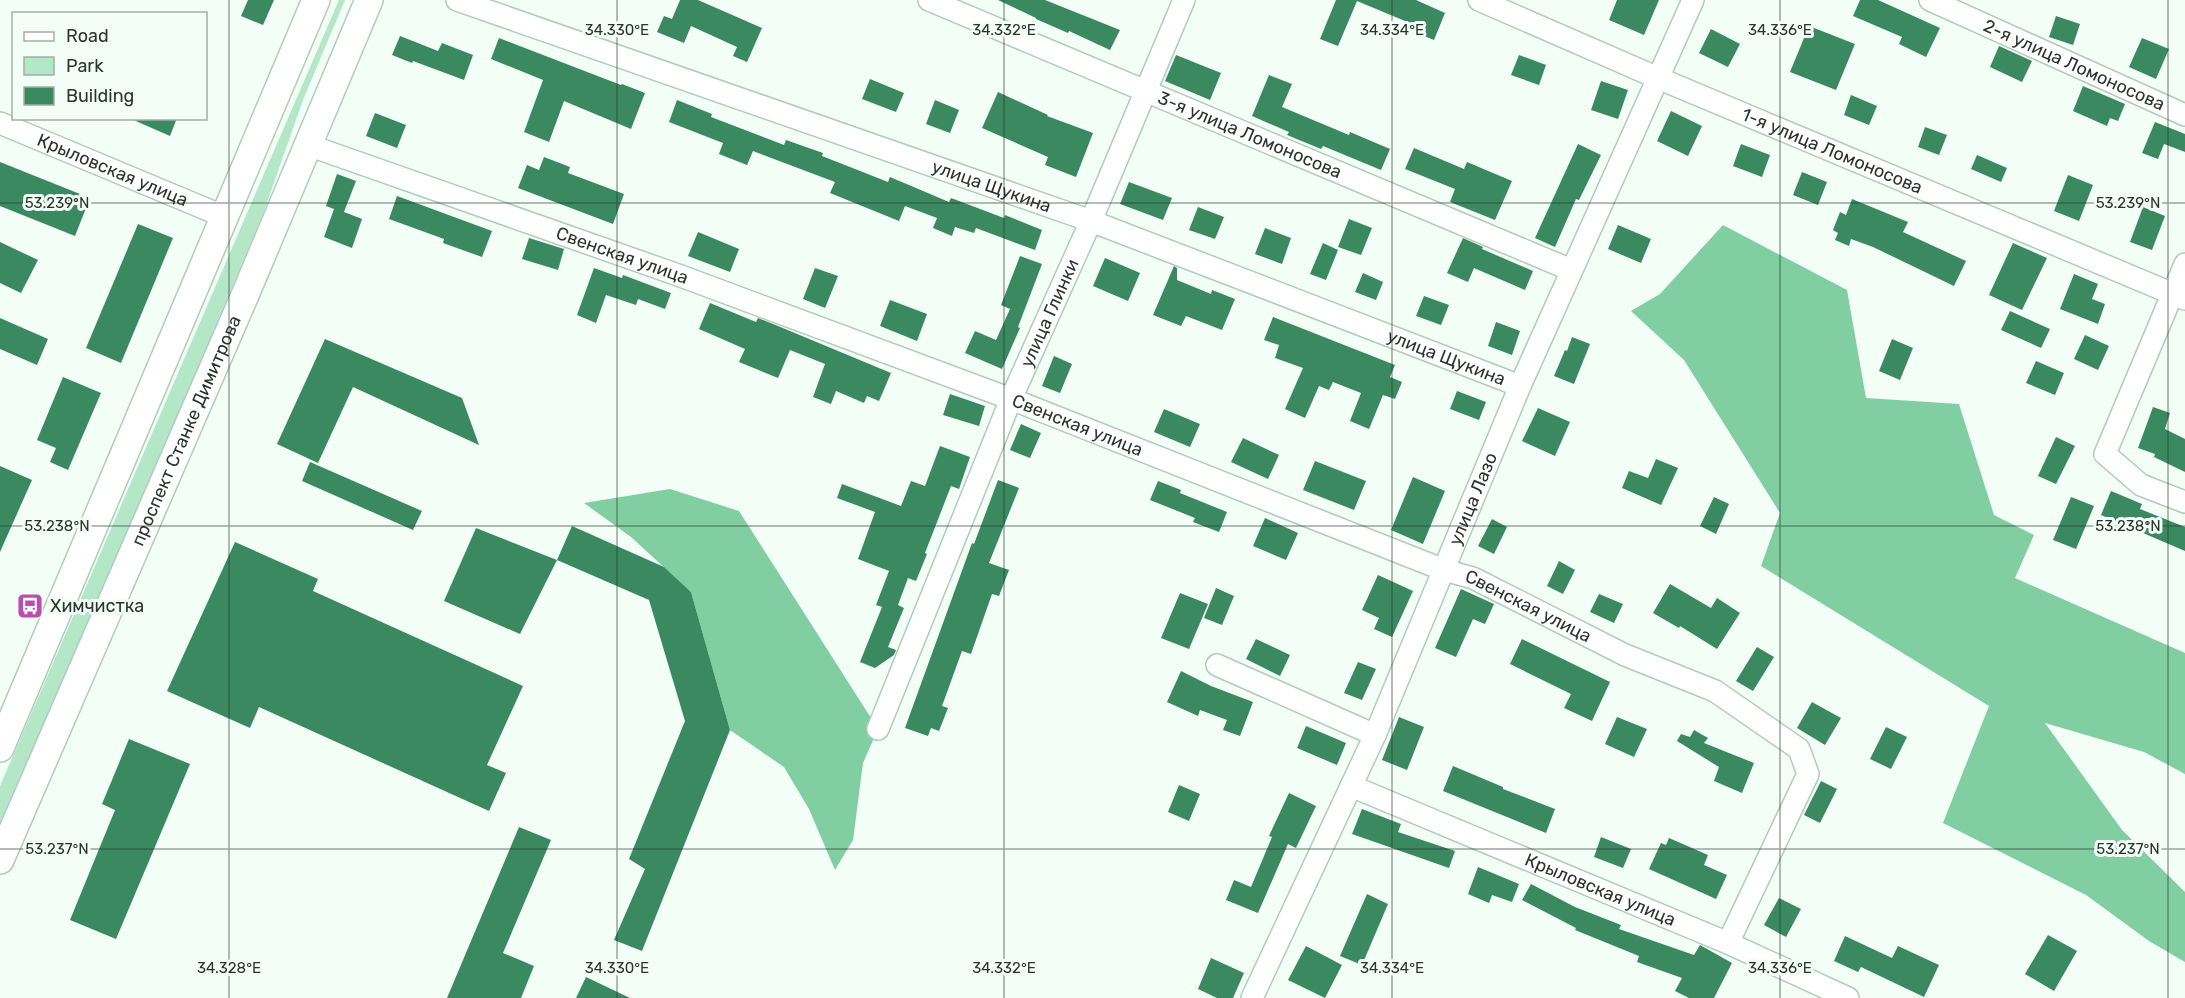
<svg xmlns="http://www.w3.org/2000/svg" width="2185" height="998" font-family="Rubik,sans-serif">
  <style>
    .green { fill: #b4e7c8 }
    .forest { fill: #80cea2 }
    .building { fill: #3b8961 }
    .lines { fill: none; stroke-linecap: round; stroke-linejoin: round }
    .minor-casing { stroke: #b0ccbb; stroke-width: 24 }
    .major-casing { stroke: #b0ccbb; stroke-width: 30 }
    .minor { stroke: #fff; stroke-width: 21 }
    .major { stroke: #fff; stroke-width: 27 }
    .ticks { fill: none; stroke: #2a352e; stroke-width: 1.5; stroke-opacity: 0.45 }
    .labels { text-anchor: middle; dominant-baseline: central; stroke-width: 6; stroke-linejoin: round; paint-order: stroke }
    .street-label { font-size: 18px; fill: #2a352e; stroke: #f2fef6 }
    .poi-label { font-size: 18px; fill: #2a352e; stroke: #f2fef6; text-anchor: start }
    .ticks-label { font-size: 15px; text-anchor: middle; fill: #2a352e; stroke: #f2fef6; stroke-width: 6; stroke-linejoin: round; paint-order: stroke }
  </style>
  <rect width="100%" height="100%" fill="#f2fef6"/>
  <path class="green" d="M339 0H345L303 100 262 217 0 830V786Z"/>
  <path class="forest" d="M1723 225 1847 290 1866 398 1959 404 1994 515 2034 535 2015 578 2185 653V774L2144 752 2045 723 2122 830 2185 892V962L2149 941 2086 895 1943 823 1989 706 1761 566 1780 513 1684 360 1631 311 1660 294Z
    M670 489 739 511 878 729 863 763 853 840 835 870 809 809 784 767 730 730 691 592 631 537 584 503Z"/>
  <path class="building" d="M248 0H274L263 25 241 16Z
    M680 0H698L762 28 747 62 733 56 737 47 691 26 684 43 657 32 664 16 672 19Z
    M998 0H1045L1120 30 1110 50 1069 31 1068 33 1036 19V18Z
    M1336 0H1416L1445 13 1434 40 1414 32 1417 26 1357 1 1338 46 1320 39Z
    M1617 0H1659L1644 35 1609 20Z
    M1860 0H1878L1940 28 1926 57 1899 44 1902 37 1853 16Z
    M2056 16 2080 24 2073 45 2049 37Z
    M1809 26 1855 44 1836 90 1790 72Z
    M1711 29 1740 44 1728 67 1699 53Z
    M400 36 438 51 442 43 473 55 464 80 413 61 412 63 392 55Z
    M499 38 621 85 622 84 645 93 631 129 564 101 549 142 524 132 543 80 491 59Z
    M2142 38 2169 49 2156 79 2129 67Z
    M1999 46 2032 61 2022 82 1990 67Z
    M1176 55 1221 73 1210 100 1165 81Z
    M1519 55 1546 65 1539 85 1511 75Z
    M1269 75 1292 84 1282 107 1349 135 1350 132 1390 149 1381 170 1323 146 1321 149 1287 135 1289 132 1252 116Z
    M870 79 904 93 896 112 862 99Z
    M1601 81 1628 90 1618 119 1591 110Z
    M2083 86 2125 104 2118 121 2110 118 2107 126 2073 111Z
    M998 92 1048 115 1047 116 1093 133 1076 177 1045 165 1048 157 982 128Z
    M1851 95 1877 106 1869 125 1844 115Z
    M677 100 712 114 711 117 784 145 786 140 823 153 822 156 888 182 890 177 949 202 951 198 1004 218 1005 215 1042 230 1035 250 976 228 974 233 955 227 952 236 933 228 937 218 905 206 899 221 830 193 835 182 753 151 747 165 719 154 723 143 669 122Z
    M935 100 959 110 950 133 926 124Z
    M1671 111 1702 126 1688 156 1657 141Z
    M375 113 406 125 397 148 366 136Z
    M129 118H177L170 136Z
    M2155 122 2185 134V152L2164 144 2158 159 2142 153Z
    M1925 127 1947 135 1939 155 1918 147Z
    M1578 144 1601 155 1579 200 1576 199 1555 247 1535 238Z
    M1741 144 1770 155 1762 177 1733 166Z
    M1414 148 1464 169 1467 162 1512 181 1495 220 1450 202 1455 189 1405 169Z
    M1977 155 2007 168 2001 182 1971 169Z
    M544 157 570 167 568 173 624 194 613 224 518 188 527 165 539 170Z
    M0 162 90 198 75 236 0 206Z
    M1802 172 1827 182 1818 205 1793 195Z
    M337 174 356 181 344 212 362 219 352 248 324 237 334 209 342 212 326 206Z
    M2068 175 2093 185 2079 221 2054 211Z
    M1129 182 1172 198 1163 220 1120 204Z
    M397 196 492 231 482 257 443 243 444 239 389 219Z
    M1852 199 1908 222 1903 232 1966 261 1954 286 1873 247 1851 239 1849 246 1835 240 1838 233 1833 230 1840 212 1846 215Z
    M1198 207 1224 217 1215 239 1189 230Z
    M2143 207 2165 216 2152 250 2130 242Z
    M1349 219 1372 228 1361 255 1338 247Z
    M138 224 173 238 121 363 86 348Z
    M1618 225 1651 239 1641 263 1608 249Z
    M1265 228 1291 238 1282 264 1255 254Z
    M698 232 739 249 730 272 688 256Z
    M529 238 564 249 558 270 522 259Z
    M1463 238 1483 247 1482 249 1533 271 1525 290 1474 268 1468 282 1447 273Z
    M0 242 38 260 21 293 0 283Z
    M1323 243 1338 250 1326 280 1310 274Z
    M2013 243 2047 258 2022 310 1989 295Z
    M1020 256 1042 264 1018 327 1020 328 1002 369 965 353 975 331 996 340 1010 309 1001 305Z
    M1105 258 1140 273 1128 301 1093 286Z
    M1174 266 1177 268V280L1211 294 1212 290 1235 299 1222 330 1186 316 1181 326 1153 315Z
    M594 268 622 278 623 275 671 293 665 309 638 299 636 305 606 295 596 323 577 315Z
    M815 268 838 276 825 308 803 299Z
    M1363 273 1383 282 1376 300 1355 292Z
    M2074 274 2098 284 2092 299 2105 304 2098 324 2060 309Z
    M1424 296 1449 305 1441 325 1416 316Z
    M890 300 927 314 917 341 880 326Z
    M710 303 756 322 758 318 778 326 891 373 879 401 867 396 864 403 836 391 831 404 813 397 825 364 790 350 778 378 739 362 745 349 699 329Z
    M2010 311 2050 329 2041 348 2001 330Z
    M1273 317 1395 365 1390 377 1402 382 1395 399 1383 395 1369 429 1350 421 1361 393 1333 382 1329 390 1319 386 1305 418 1285 409 1303 368 1275 358 1279 345 1264 340Z
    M0 318 48 339 37 365 0 349Z
    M1496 322 1520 331 1512 355 1488 346Z
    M2085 335 2109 346 2098 370 2074 359Z
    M1572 337 1590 344 1574 384 1554 376 1565 350 1567 351Z
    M325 339 462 398 479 445 353 387 318 463 277 444Z
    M1892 339 1913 348 1900 380 1879 371Z
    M1054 356 1072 364 1060 393 1042 386Z
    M2036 361 2064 373 2055 395 2026 383Z
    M63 377 101 393 68 470 50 462 56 448 37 440Z
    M1457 391 1486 402 1479 420 1450 409Z
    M950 394 985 406 979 426 943 415Z
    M2153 407 2170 413 2165 429 2185 439V472L2154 457 2155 454 2138 448Z
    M1538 408 1570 422 1555 456 1522 441Z
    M1164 409 1200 424 1190 447 1154 432Z
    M1021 424 1041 433 1030 458 1010 450Z
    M2056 437 2075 446 2056 484 2038 476Z
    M1243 438 1279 455 1268 479 1231 462Z
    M940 446 970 457 959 489 951 486 925 553 927 554 916 581 908 578 898 605 904 608 888 647 896 650 894 655 875 668 860 662 882 607 876 605 889 571 858 559 875 512 837 498 842 484 901 506 911 481 925 486Z
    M1656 459 1678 468 1661 505 1622 488 1629 471 1648 478Z
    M1315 461 1366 481 1354 510 1303 490Z
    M310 462 422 511 413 530 302 481Z
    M0 466 32 480 0 552Z
    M1413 477 1445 491 1423 544 1391 530Z
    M998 480 1019 488 989 563 1009 570 999 596 992 594 971 654 962 651 942 706 948 708 939 731 931 728 928 736 905 728 972 543 974 544Z
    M1158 481 1181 490 1180 493 1227 512 1219 532 1193 522 1195 518 1150 500Z
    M2111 491 2142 504 2140 509 2185 527V551L2101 515Z
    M1714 497 1729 504 1716 534 1700 526Z
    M2071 497 2094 506 2076 549 2053 540Z
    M1265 518 1298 533 1286 560 1253 546Z
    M1492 519 1507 527 1494 554 1478 546Z
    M572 526 664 567 691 592 730 730 642 951 614 940 645 869 629 859 685 721 649 600 557 560Z
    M476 528 557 560 520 634 444 601Z
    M235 542 318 579 313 591 523 686 487 765 506 773 489 811 259 707 250 728 167 691Z
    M1559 561 1575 570 1563 594 1547 586Z
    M1378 575 1413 591 1392 637 1374 629 1379 618 1362 610Z
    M1670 584 1711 608 1717 598 1740 613 1717 649 1680 626 1679 628 1653 613Z
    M1216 588 1234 596 1222 625 1204 618Z
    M1461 589 1494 604 1485 624 1473 619 1456 657 1435 648Z
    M1180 593 1208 604 1189 649 1161 638Z
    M1599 594 1623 604 1614 623 1590 612Z
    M1256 639 1290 655 1280 676 1246 659Z
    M1522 639 1610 682 1592 721 1564 708 1571 694 1510 664Z
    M1757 647 1774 657 1753 691 1736 681Z
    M1358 662 1376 669 1362 700 1344 693Z
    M1181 671 1211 686 1253 702 1240 736 1223 730 1227 720 1200 710 1198 716 1167 702Z
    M1812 702 1841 718 1825 745 1797 728Z
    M1399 717 1424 727 1407 770 1382 760Z
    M1617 717 1647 729 1634 757 1605 744Z
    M1306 726 1346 743 1337 765 1297 748Z
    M1886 727 1907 737 1891 769 1870 759Z
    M1694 730 1708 738 1704 743 1754 763 1742 793 1714 781 1719 767 1677 741 1681 734 1690 737Z
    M129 739 190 764 116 939 70 920 115 810 102 804Z
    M1453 766 1503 787V789L1555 809 1546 833 1443 791Z
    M1821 781 1837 789 1820 823 1804 815Z
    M1179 785 1200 794 1189 821 1168 812Z
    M1289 793 1316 806 1296 848 1288 844 1258 913 1226 900 1234 880 1251 887 1272 837 1269 836Z
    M1362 809 1401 824 1398 832 1455 851 1449 868 1352 834Z
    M519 827 551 840 503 953 534 966 521 998H447Z
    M1601 837 1631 849 1623 868 1594 857Z
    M1669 838 1708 855 1704 865 1727 875 1716 899 1649 869 1661 843 1666 845Z
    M1478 867 1519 884 1512 902 1492 895 1489 903 1468 894Z
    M1531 884 1575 907 1621 925 1619 929 1694 955 1700 945 1732 963 1714 998H1689L1675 991 1682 978 1637 962 1639 956 1575 930 1576 928 1522 900Z
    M1367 894 1388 904 1362 965 1340 956Z
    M1779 898 1801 909 1786 937 1764 925Z
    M2048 935 2077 951 2054 991 2025 974Z
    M1845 936 1892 958 1898 946 1939 965 1924 997 1861 967 1858 972 1834 961Z
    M1306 946 1342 965 1325 998 1288 980Z
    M1211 958 1244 973 1233 998H1217L1198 989Z
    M586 977 630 998H576Z"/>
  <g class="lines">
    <defs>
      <g id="minor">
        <path id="s1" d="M457 0 1091 221 1520 386"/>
        <path id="s2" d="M929 0 1571 270"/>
        <path id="s3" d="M1479 0 1658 78 2185 299"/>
        <path id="s4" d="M1930 0 2185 115"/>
        <path id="s5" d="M0 123 225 217"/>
        <path id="s6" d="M308 145 678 275 1011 399 1444 570 1473 578 1625 655 1715 691 1799 749 1808 774 1728 943"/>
        <path d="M2185 264 2105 454 2141 485 2185 502"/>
        <path d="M1217 665 1375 735"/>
        <path id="s7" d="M878 729 1011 399 1091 221 1184 0"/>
        <path id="s8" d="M1351 786 1728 943 1848 998"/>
        <path id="s9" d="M1252 998 1375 735 1520 386 1693 0"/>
      </g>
      <g id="major">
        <path d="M0 748 316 0"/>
        <path id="s10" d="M0 860 245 295 369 0"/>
      </g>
    </defs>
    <use href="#minor" class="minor-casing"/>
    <use href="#major" class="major-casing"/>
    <use href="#minor" class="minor"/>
    <use href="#major" class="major"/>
  </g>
  <path class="ticks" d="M229 0V998M617 0V998M1004 0V998M1392 0V998M1780 0V998M2168 0V998M0 203H2185M0 526H2185M0 849H2185"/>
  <defs>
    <symbol id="bus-square" viewBox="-11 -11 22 22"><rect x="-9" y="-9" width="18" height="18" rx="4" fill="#b94eaf" stroke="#f2fef6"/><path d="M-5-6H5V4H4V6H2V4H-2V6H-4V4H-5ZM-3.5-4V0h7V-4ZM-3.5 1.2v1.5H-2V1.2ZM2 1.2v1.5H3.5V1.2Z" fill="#fff"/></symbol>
  </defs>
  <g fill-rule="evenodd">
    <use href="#bus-square" x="15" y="591" width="30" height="30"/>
  </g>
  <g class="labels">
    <g class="street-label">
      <text stroke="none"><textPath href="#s4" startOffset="158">2-я улица Ломоносова</textPath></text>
      <text stroke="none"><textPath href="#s2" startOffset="348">3-я улица Ломоносова</textPath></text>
      <text stroke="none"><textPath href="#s3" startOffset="384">1-я улица Ломоносова</textPath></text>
      <text stroke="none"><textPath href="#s5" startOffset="122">Крыловская улица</textPath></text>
      <text stroke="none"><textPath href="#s1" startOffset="566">улица Щукина</textPath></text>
      <text stroke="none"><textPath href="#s6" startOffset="333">Свенская улица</textPath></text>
      <text stroke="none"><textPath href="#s7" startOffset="450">улица Глинки</textPath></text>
      <text stroke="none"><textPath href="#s1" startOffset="1052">улица Щукина</textPath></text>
      <text stroke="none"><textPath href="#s6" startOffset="819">Свенская улица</textPath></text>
      <text stroke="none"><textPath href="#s10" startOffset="468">проспект Станке Димитрова</textPath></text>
      <text stroke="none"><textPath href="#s9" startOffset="546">улица Лазо</textPath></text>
      <text stroke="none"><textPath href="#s6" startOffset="1305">Свенская улица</textPath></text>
      <text stroke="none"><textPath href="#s8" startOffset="270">Крыловская улица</textPath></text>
    </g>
    <g class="poi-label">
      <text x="50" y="606">Химчистка</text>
    </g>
  </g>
  <g class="ticks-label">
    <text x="617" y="35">34.330°E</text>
    <text x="1004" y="35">34.332°E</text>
    <text x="1392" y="35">34.334°E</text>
    <text x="1780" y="35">34.336°E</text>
    <text x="57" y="208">53.239°N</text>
    <text x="2128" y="208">53.239°N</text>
    <text x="57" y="531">53.238°N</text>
    <text x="2128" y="531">53.238°N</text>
    <text x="57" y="854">53.237°N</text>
    <text x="2128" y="854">53.237°N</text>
    <text x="229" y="973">34.328°E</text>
    <text x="617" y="973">34.330°E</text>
    <text x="1004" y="973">34.332°E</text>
    <text x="1392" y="973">34.334°E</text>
    <text x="1780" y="973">34.336°E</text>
  </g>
  <rect x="12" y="12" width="195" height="108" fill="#f2fef6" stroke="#a2aea6" stroke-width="1.5"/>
  <rect x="24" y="32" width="30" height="9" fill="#ffffff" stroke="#a2aea6" stroke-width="1.5"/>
  <text x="66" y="42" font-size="18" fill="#2a352e">Road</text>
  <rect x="24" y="57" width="30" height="18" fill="#b4e7c8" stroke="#a2aea6" stroke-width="1.5"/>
  <text x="66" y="72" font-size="18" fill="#2a352e">Park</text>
  <rect x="24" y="87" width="30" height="18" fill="#3b8961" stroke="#a2aea6" stroke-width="1.5"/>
  <text x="66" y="102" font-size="18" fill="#2a352e">Building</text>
</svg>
